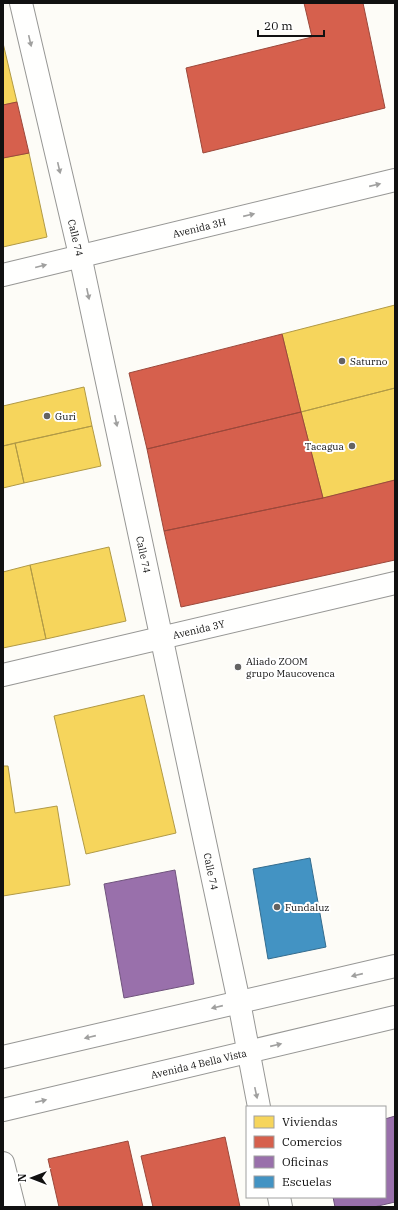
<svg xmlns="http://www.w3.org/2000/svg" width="398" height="1210" font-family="'IBM Plex Serif',serif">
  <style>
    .homes { fill: #f6d55c; stroke: #b19a46 }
    .shops { fill: #d6604d; stroke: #9b483b }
    .offices { fill: #9970ab; stroke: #70547d }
    .schools { fill: #4393c3; stroke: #346c8e }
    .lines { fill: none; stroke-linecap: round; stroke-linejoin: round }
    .minor-casing { stroke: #979795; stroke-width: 24 }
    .tertiary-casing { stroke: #979795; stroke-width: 24 }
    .minor { stroke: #fffffe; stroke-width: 22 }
    .tertiary { stroke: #fffffe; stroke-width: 22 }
    .oneway { fill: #a0a09f }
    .poi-dot { fill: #646362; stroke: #fff; stroke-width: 1.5 }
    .labels { text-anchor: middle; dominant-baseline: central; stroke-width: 4; stroke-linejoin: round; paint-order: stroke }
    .street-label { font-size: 10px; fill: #111; stroke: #fff }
    .poi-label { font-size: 10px; fill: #111; stroke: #fff; text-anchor: start }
  </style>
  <rect width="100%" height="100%" fill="#fdfcf7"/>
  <path class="homes" d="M3 43 17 102 3 105Z
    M29 153 47 237 3 247V158Z
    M395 305V388L301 412 282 334Z
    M84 387 92 426 3 446V406Z
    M395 388V480L323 498 301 412Z
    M92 426 101 466 24 483 15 443Z
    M15 443 24 483 3 488V446Z
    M109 547 126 621 46 639 30 565Z
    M30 565 46 639 3 648V572Z
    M144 695 176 833 86 854 54 716Z
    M3 766H8L15 813 57 806 70 885 3 896Z"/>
  <path class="shops" d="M304 3H363L385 108 203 153 186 68 312 37Z
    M17 102 29 153 3 158V105Z
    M282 334 301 412 147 449 129 373Z
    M301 412 323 498 164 531 147 449Z
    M395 480V560L181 607 164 531 323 498Z
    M225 1137 240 1207H153L141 1156Z
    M128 1141 143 1207H59L48 1159Z"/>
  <path class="offices" d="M175 870 194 984 124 998 104 884Z
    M395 1116V1202L374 1207H335L333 1197H385V1119Z"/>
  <path class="schools" d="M310 858 326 947 268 959 253 869Z"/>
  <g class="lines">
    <defs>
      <g id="minor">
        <path id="s1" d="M21 3 80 255 239 1002 259 1107"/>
        <path id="s2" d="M3 275 395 180"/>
        <path id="s3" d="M3 675 395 583"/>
        <path d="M3 1163 14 1207"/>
        <path d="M279 1197 281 1207"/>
      </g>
      <g id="tertiary">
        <path d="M3 1057 395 966"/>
        <path id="s4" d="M3 1110 395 1017"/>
      </g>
    </defs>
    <use href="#minor" class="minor-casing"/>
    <use href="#tertiary" class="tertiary-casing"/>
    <use href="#minor" class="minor"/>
    <use href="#tertiary" class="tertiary"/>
  </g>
  <defs><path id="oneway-solid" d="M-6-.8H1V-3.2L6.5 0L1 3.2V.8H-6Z"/></defs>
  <g class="oneway">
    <use href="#oneway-solid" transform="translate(30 41) rotate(77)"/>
    <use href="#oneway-solid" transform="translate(59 168) rotate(77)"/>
    <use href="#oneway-solid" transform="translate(375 185) rotate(-13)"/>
    <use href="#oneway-solid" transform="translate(249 215) rotate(-13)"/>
    <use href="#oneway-solid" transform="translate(41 266) rotate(-14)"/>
    <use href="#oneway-solid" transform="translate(88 294) rotate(78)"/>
    <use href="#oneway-solid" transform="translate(116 421) rotate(78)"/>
    <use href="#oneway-solid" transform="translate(357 975) rotate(167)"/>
    <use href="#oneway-solid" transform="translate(217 1007) rotate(167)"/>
    <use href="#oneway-solid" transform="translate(90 1037) rotate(167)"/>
    <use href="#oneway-solid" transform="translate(276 1045) rotate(-13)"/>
    <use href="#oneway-solid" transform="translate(256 1093) rotate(78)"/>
    <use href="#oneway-solid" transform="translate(41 1101) rotate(-13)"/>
  </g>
  <g class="poi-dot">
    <circle cx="342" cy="361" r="4"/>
    <circle cx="47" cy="416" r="4"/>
    <circle cx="352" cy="446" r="4"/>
    <circle cx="238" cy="667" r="4"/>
    <circle cx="277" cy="907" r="4"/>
  </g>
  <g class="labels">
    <g class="street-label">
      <text stroke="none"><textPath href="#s2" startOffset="202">Avenida 3H</textPath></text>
      <text stroke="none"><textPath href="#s1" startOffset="241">Calle 74</textPath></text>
      <text stroke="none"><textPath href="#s1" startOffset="565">Calle 74</textPath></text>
      <text stroke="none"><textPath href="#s3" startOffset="201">Avenida 3Y</textPath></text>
      <text stroke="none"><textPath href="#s1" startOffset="889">Calle 74</textPath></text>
      <text stroke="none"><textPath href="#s4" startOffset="201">Avenida 4 Bella Vista</textPath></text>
    </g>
    <g class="poi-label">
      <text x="350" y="361">Saturno</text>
      <text x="55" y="416">Guri</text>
      <text x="344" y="446" text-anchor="end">Tacagua</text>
      <text x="246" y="661">Aliado ZOOM<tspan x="246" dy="12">grupo Maucovenca</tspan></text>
      <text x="285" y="907">Fundaluz</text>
    </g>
  </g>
  <rect width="398" height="1210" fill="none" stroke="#111111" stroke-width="8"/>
  <rect x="246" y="1106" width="140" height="92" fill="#ffffff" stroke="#a0a0a0"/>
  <rect x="254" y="1116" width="20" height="12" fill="#f6d55c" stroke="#a0a0a0"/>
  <text x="282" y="1126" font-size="12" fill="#111111">Viviendas</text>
  <rect x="254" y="1136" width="20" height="12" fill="#d6604d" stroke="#a0a0a0"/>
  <text x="282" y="1146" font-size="12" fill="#111111">Comercios</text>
  <rect x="254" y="1156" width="20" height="12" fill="#9970ab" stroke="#a0a0a0"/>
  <text x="282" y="1166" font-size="12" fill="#111111">Oficinas</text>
  <rect x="254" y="1176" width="20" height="12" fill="#4393c3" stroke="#a0a0a0"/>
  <text x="282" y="1186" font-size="12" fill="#111111">Escuelas</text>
  <g transform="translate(32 1178) rotate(270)" stroke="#ffffff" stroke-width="3" paint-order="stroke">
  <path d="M0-3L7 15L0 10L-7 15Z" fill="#111111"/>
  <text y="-6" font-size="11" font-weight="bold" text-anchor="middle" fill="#111111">N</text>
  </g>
  <path d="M258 30v6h66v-6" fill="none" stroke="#111111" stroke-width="2"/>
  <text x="264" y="30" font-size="12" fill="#111111" stroke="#ffffff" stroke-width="3" paint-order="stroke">20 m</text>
</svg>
